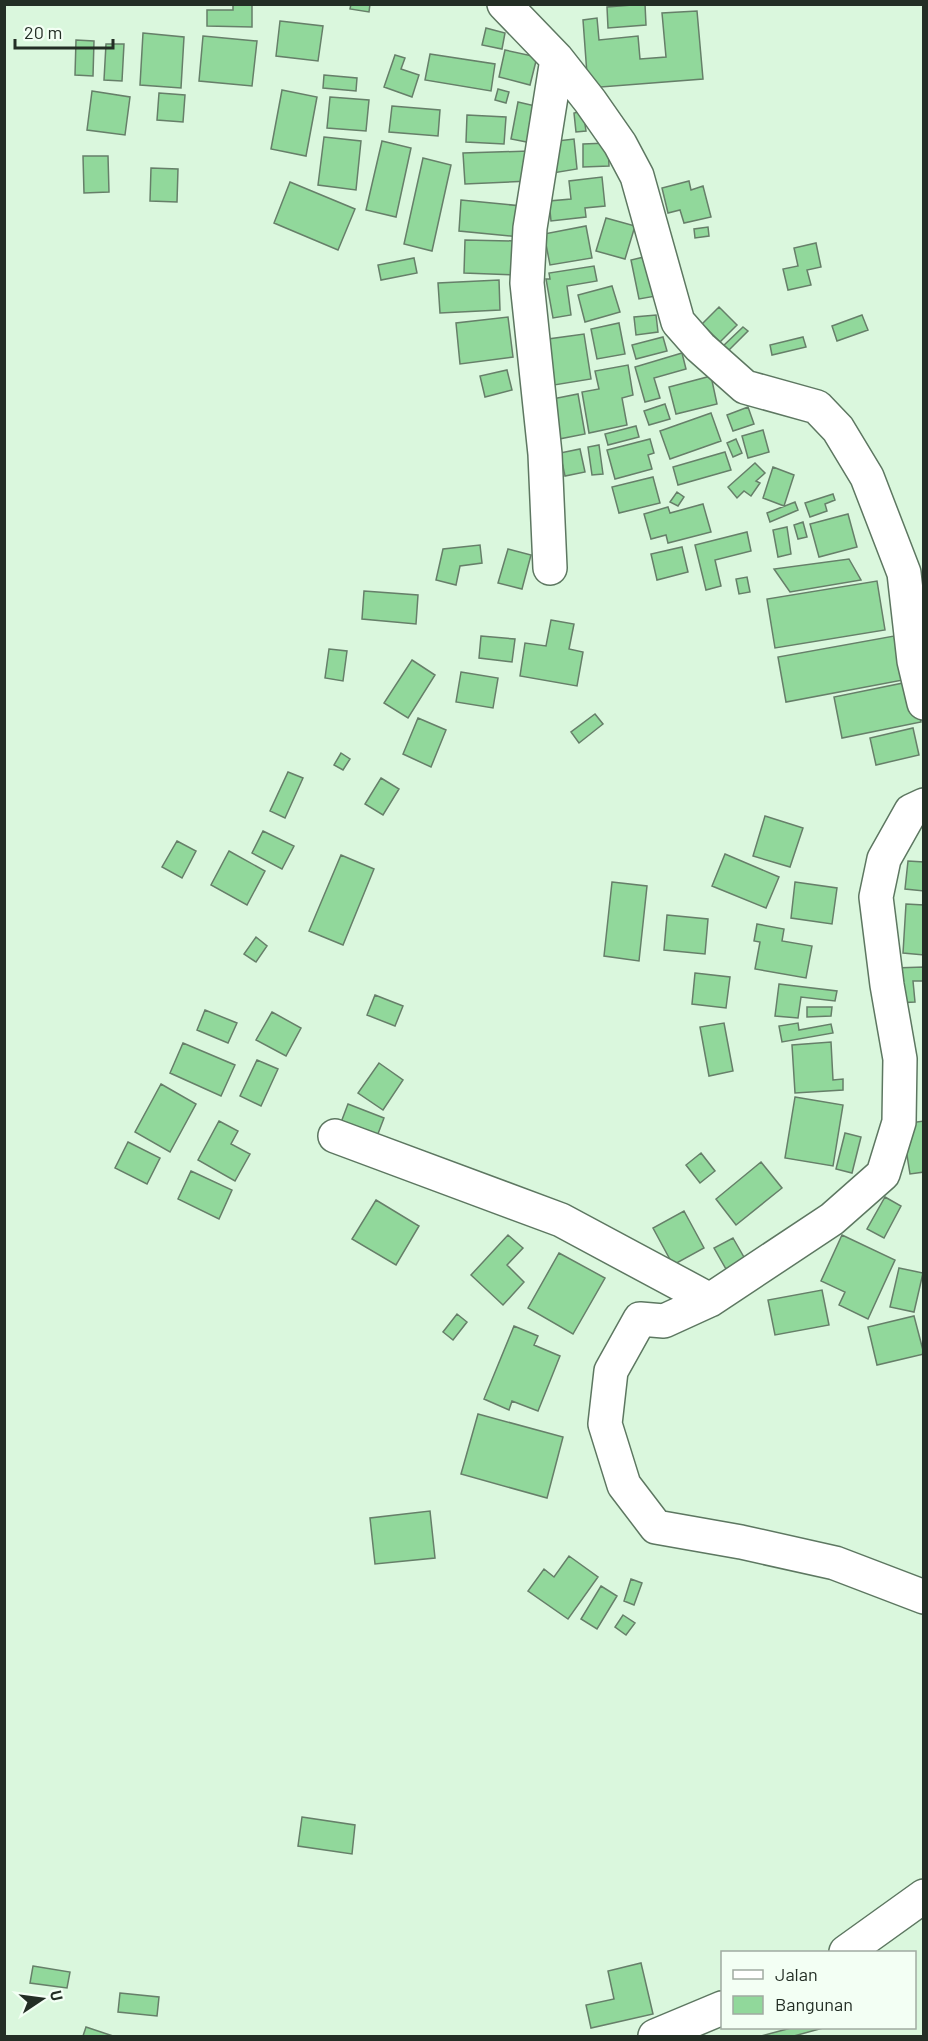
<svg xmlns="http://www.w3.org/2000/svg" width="928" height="2041" font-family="Barlow,sans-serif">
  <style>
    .building { fill: #91d89b; stroke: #667f69; stroke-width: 1.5 }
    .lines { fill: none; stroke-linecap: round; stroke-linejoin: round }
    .minor-casing { stroke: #5d7761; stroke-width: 36 }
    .minor { stroke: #fff; stroke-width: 33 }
  </style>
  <rect width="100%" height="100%" fill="#daf7dd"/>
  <path class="building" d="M233 4H252V27L207 26V10H233Z
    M351 4H370L369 12 350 9Z
    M645 4 646 25 608 28 607 7Z
    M697 11 703 79 588 88 583 20 597 18 599 40 638 36 640 59 666 57 662 13Z
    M280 21 323 26 318 61 276 56Z
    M486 28 505 33 502 49 482 45Z
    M143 33 184 37 181 88 140 85Z
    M203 36 257 41 252 86 199 81Z
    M76 40 94 41 93 76 75 75Z
    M106 44H124L122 81 104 80Z
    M505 50 537 57 530 85 499 77Z
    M430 54 495 64 491 91 425 80Z
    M395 55 405 58 401 69 419 75 412 97 384 87Z
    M324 75 357 78 356 91 323 88Z
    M498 89 509 92 506 103 495 100Z
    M282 90 317 97 306 156 271 149Z
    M92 91 130 97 125 135 87 130Z
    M159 93 185 95 183 122 157 120Z
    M330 97 369 100 366 131 327 128Z
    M518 102 544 108 537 144 511 139Z
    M392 106 440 110 438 136 389 132Z
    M583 111 586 131 576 132 574 113Z
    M467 115 506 117 504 144 466 142Z
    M324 137 361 141 356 190 318 185Z
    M574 139 577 169 553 173 549 142Z
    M382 141 411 148 396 217 366 210Z
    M608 143 609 166 583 167V144Z
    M529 151 530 181 465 184 463 153Z
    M83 156H108L109 192 84 193Z
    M423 158 451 165 432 251 404 244Z
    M151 168 178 169 177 202 150 201Z
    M602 177 605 206 585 208 586 217 551 221 549 201 571 199 569 181Z
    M689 181 691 190 703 186 711 217 684 223 680 210 668 213 662 188Z
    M290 182 355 209 338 250 274 223Z
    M461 200 522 206 520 237 459 231Z
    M606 218 635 226 625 259 596 251Z
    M586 226 592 258 550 265 544 234Z
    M708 227 709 236 695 238 694 229Z
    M465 240 516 241 515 275 464 273Z
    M816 243 821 267 807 270 811 285 788 290 783 269 798 266 794 248Z
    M648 256 656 296 639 299 631 260Z
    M414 258 417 273 381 280 378 265Z
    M594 266 597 281 567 286 571 315 553 318 546 279H550L549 273Z
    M499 280 500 310 440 313 438 283Z
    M612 286 620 312 585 322 578 295Z
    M719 307 737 325 720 342 702 324Z
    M656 315 658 332 636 335 634 317Z
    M862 315 868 330 837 341 832 326Z
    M508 317 513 357 460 364 456 323Z
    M619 323 625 354 597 359 591 329Z
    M743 327 748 331 726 353 721 348Z
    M584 334 591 379 548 386 541 340Z
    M663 337 667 351 636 359 632 345Z
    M803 337 806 347 772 355 770 345Z
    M682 353 686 369 654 378 660 398 645 402 635 367Z
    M628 365 633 395 622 398 627 425 589 433 582 392 599 389 595 371Z
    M507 370 512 390 485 397 480 376Z
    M711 376 717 404 676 414 669 387Z
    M578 394 585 434 554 440 547 400Z
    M665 404 670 419 649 425 644 411Z
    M748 407 754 424 733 431 727 415Z
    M711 413 721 441 670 459 660 431Z
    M636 426 639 437 608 445 605 434Z
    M763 430 769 452 748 458 742 436Z
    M650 439 654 453 648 455 652 469 615 479 607 450Z
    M736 439 742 453 733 457 727 443Z
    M599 445 603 474 592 475 588 447Z
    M580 449 585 472 565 476 560 453Z
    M725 452 731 470 678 485 673 467Z
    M755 463 765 473 756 481 760 483 751 496 744 491 737 498 728 487Z
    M773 467 794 475 784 506 763 498Z
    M653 477 660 503 619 513 612 487Z
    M677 492 684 497 678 506 670 502Z
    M833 494 835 500 825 504 827 511 810 517 805 503Z
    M795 502 798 510 770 522 767 513Z
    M703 504 711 532 668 543 666 535 651 539 644 514 668 507 670 513Z
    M848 514 857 547 819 557 810 524Z
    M803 522 807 537 798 539 794 525Z
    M787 527 791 554 778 557 773 530Z
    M747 532 751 551 715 560 721 586 706 590 695 545Z
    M480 545 482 563 460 566 456 585 436 580 443 549Z
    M682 547 688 572 657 580 651 554Z
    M508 549 531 555 522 589 498 583Z
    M849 559 861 580 790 592 774 569Z
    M747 577 750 592 739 594 736 579Z
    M877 581 885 630 775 648 767 599Z
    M364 591 418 595 416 624 362 619Z
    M551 620 574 624 569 649 583 652 577 686 520 676 525 643 546 646Z
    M481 636 515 639 512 662 479 658Z
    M894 636 903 680 786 702 778 657Z
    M329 649 347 651 343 681 325 678Z
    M412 660 435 675 408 718 384 703Z
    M461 672 498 678 493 708 456 702Z
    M913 681 921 722 842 738 834 697Z
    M595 714 603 724 579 743 571 732Z
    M418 718 446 730 431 767 403 754Z
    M913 728 919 755 876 765 870 738Z
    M341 753 350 759 343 770 334 765Z
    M288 772 303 778 285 818 270 811Z
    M381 778 399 789 383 815 365 804Z
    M765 816 803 828 790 867 753 856Z
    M263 831 294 846 282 869 252 853Z
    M177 841 196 851 182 878 162 867Z
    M229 851 265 871 247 905 211 885Z
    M725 854 779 877 766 908 712 886Z
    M341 855 374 869 343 945 309 931Z
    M908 861 924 862V891L905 889Z
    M612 882 647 886 639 961 604 956Z
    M795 882 837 888 832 924 791 918Z
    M906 904 924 905V955L903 953Z
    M667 915 708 919 705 954 664 950Z
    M757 924 784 929 782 941 812 946 806 978 755 969 760 942 754 941Z
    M256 937 267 946 256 962 244 954Z
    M924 967V981H913L915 1002 896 1003 894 968Z
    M695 973 730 977 726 1008 692 1004Z
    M779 984 837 991 835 1001 801 997 798 1018 775 1016Z
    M375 995 403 1006 395 1026 367 1015Z
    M807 1007H832L831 1016 807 1017Z
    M205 1010 237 1023 228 1043 197 1030Z
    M272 1012 301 1028 286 1056 256 1040Z
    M724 1023 733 1071 709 1076 700 1027Z
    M798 1023 799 1030 831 1024 833 1033 782 1042 779 1026Z
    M831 1042 833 1080 843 1079V1090L795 1093 792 1045Z
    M183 1043 235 1065 221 1096 170 1073Z
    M257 1060 278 1069 261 1106 240 1096Z
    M379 1063 403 1080 383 1110 358 1093Z
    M161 1084 196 1104 170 1152 135 1132Z
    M795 1097 843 1105 833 1166 785 1158Z
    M348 1104 384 1118 376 1139 340 1125Z
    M219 1121 238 1131 231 1144 250 1154 235 1181 198 1160Z
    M924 1121V1172L910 1174 902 1124Z
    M845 1133 861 1137 852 1173 836 1169Z
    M128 1142 160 1158 147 1184 115 1168Z
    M701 1153 715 1171 700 1183 686 1165Z
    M761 1162 782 1188 736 1225 716 1199Z
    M191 1171 232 1190 219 1219 178 1199Z
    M885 1197 901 1206 884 1238 867 1229Z
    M376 1200 419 1226 396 1265 352 1239Z
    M684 1211 704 1248 673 1265 653 1228Z
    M508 1235 523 1248 507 1265 524 1282 503 1305 471 1275Z
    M842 1235 895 1260 868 1319 839 1305 845 1292 821 1281Z
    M733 1238 745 1259 726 1269 714 1248Z
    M559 1253 605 1278 573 1334 528 1308Z
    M899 1268 923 1273 914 1312 890 1307Z
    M822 1290 829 1325 775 1335 768 1300Z
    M457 1314 467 1322 453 1340 443 1332Z
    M914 1316 924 1354 877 1365 868 1327Z
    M514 1326 538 1336 534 1345 560 1356 538 1411 512 1401 509 1410 484 1399Z
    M478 1414 563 1437 547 1498 461 1474Z
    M430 1511 435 1558 375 1564 370 1518Z
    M569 1556 598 1577 568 1619 528 1591 544 1569 554 1577Z
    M631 1579 642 1583 634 1605 624 1601Z
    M601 1586 617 1596 597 1629 581 1619Z
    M623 1615 635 1623 626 1635 615 1627Z
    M302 1817 355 1825 352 1854 298 1846Z
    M641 1963 653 2014 591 2028 586 2005 614 1999 608 1971Z
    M33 1966 70 1972 67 1988 30 1983Z
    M120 1993 159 1997 157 2016 118 2012Z
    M86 2027 113 2036H83Z
    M791 2028H823L794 2036H761Z"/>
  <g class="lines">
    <defs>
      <path id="minor" d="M504 4 557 59 590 101 620 144 637 176 678 322 700 347 745 387 817 407 838 429 867 477 904 573 914 661 924 703
        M550 568 545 454 527 283 530 228 557 59
        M924 805 911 811 884 859 876 897 887 985 900 1059 899 1122 883 1174 832 1219 710 1300 664 1321 640 1319 611 1371 605 1424 624 1485 656 1527 741 1542 835 1563 924 1597
        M335 1136 561 1220 710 1300
        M846 1952 924 1896
        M655 2036 722 2008"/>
    </defs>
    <use href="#minor" class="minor-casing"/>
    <use href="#minor" class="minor"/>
  </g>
  <rect width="928" height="2041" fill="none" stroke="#232e25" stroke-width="12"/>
  <rect x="721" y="1951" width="195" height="78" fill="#f3fff4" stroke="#a0aba1" stroke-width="1.5"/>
  <rect x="733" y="1970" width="30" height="9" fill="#ffffff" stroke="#a0aba1" stroke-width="1.5"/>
  <text x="775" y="1981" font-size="18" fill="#232e25">Jalan</text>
  <rect x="733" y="1996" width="30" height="18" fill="#91d89b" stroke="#a0aba1" stroke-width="1.5"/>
  <text x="775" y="2011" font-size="18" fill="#232e25">Bangunan</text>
  <g transform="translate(42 1999) rotate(77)" stroke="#f3fff4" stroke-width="4.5" paint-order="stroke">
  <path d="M0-4.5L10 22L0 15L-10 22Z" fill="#232e25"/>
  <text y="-9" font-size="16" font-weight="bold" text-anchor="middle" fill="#232e25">U</text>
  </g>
  <path d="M15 39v9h98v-9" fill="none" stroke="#232e25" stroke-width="3"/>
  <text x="24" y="39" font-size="18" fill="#232e25" stroke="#f3fff4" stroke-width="4.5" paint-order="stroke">20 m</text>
</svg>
